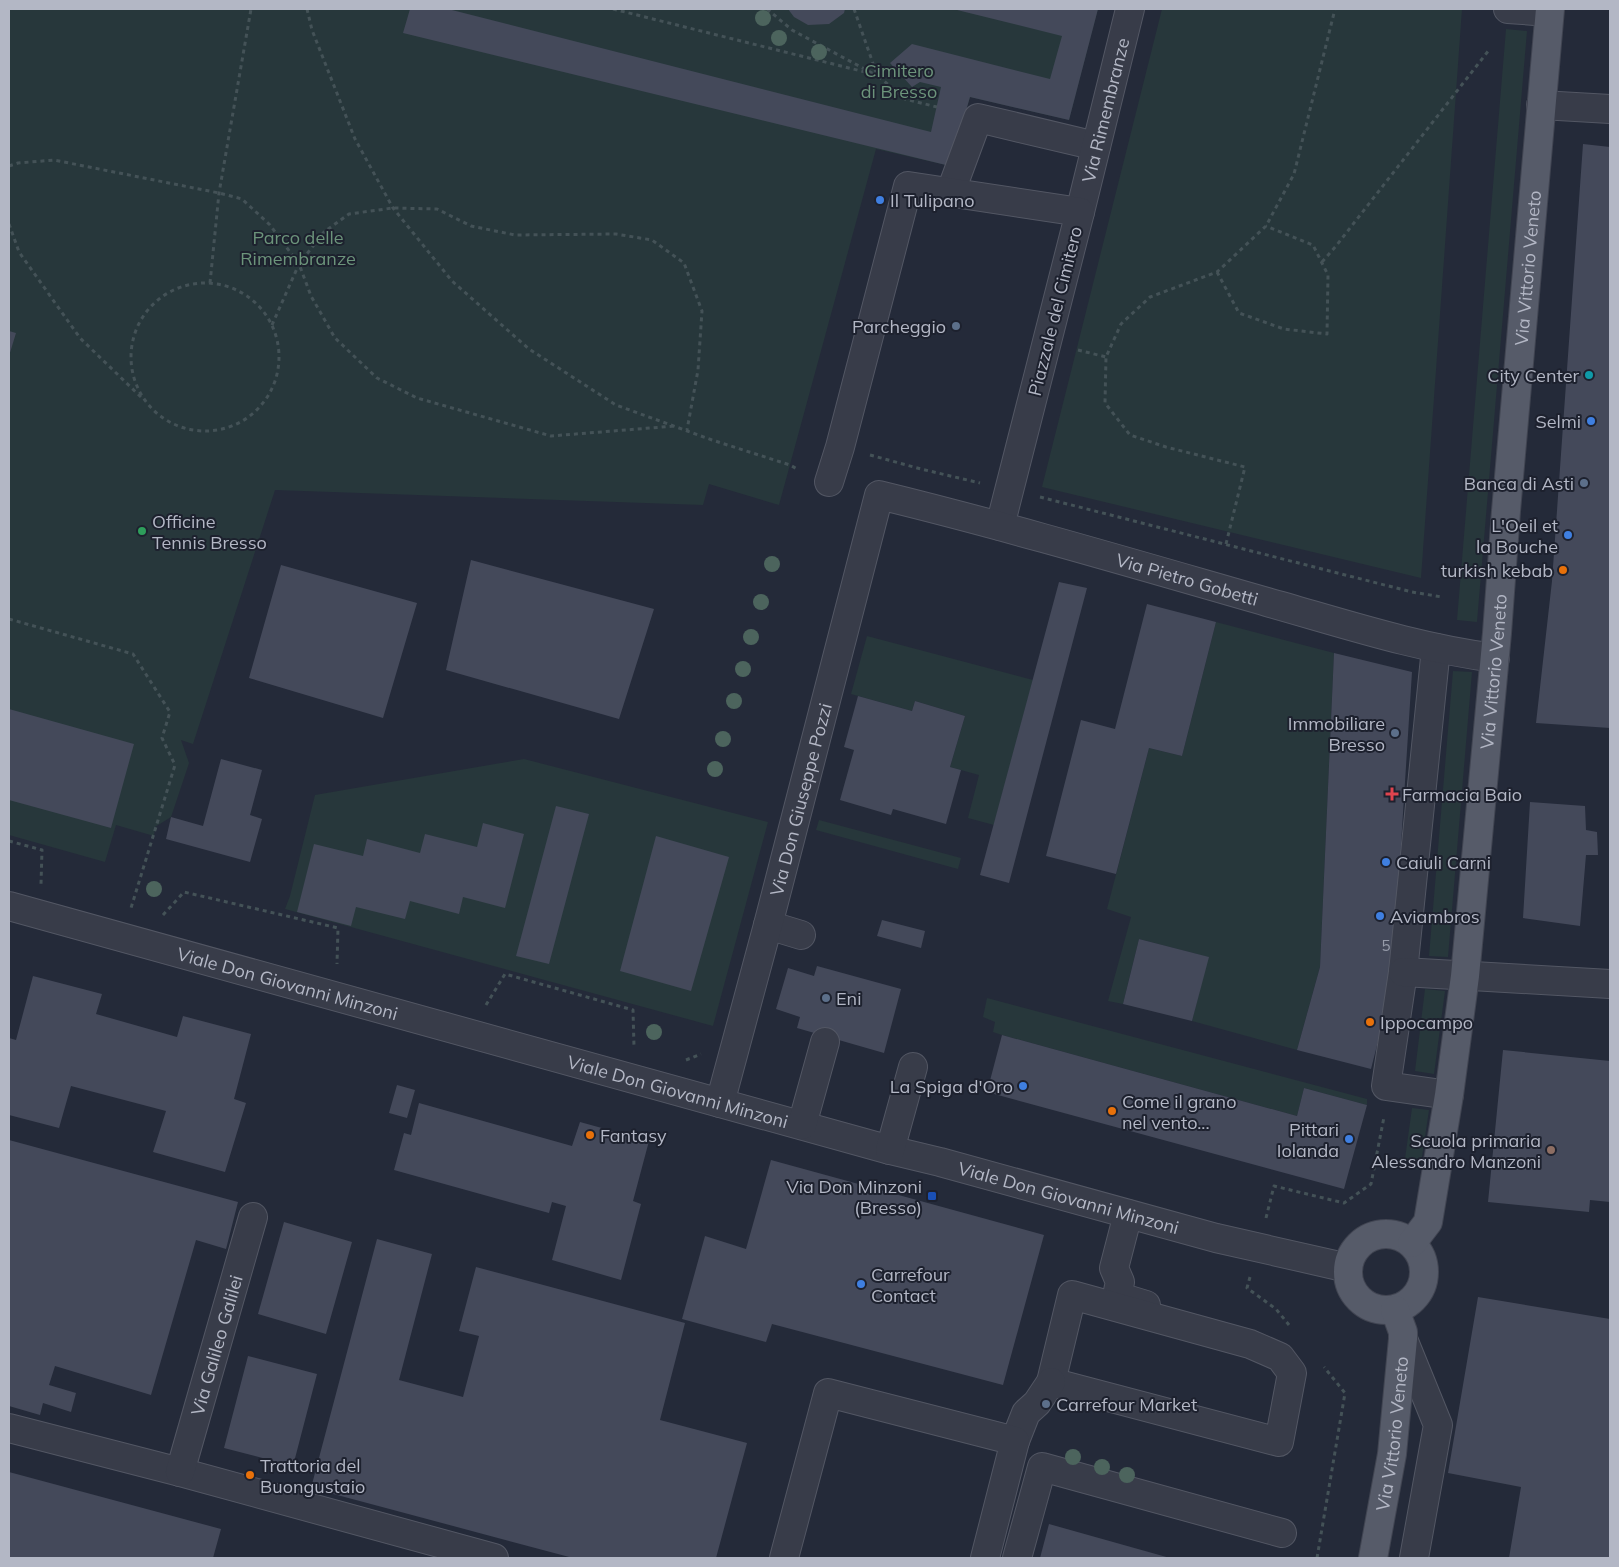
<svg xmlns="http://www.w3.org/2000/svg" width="1619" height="1567" font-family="Mulish,sans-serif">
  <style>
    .green { fill: #27373b }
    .building { fill: #44495a }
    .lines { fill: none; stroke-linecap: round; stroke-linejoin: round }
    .minor-casing { stroke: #535764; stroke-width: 30 }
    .major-casing { stroke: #414552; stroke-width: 30 }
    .path { stroke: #445257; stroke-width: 3; stroke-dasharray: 4 4; stroke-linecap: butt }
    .minor { stroke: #383c49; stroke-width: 28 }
    .major { stroke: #565b69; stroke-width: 28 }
    .tree { fill: #4c645d }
    .shop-dot { fill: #3f7fe0; stroke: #1d212e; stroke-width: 2 }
    .service-dot { fill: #5c6f8a; stroke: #1d212e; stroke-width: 2 }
    .culture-dot { fill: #0f9aa8; stroke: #1d212e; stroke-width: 2 }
    .leisure-dot { fill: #2e9e5b; stroke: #1d212e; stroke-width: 2 }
    .food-dot { fill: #e8710a; stroke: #1d212e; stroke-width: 2 }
    .health-dot { fill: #e0444e; stroke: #1d212e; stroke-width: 2 }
    .education-dot { fill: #8d6e63; stroke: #1d212e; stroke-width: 2 }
    .transit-dot { fill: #1a4fb4; stroke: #1d212e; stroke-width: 2 }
    .labels { text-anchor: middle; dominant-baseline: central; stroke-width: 4; stroke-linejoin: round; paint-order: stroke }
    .number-label { font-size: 15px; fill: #979caa }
    .park-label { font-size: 18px; fill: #6c947b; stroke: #1d212e }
    .street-label { font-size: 18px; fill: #b3b7c5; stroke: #1d212e }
    .poi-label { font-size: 18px; fill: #b3b7c5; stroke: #1d212e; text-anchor: start }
  </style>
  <rect width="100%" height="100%" fill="#242a39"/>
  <path class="green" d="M9 9H1098L1069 120 970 97 950 166 876 149 779 505 709 484 703 505 275 490 193 744 181 740 189 763 171 817 155 827 154 836 116 825 105 862 9 835Z
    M1162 9H1462L1421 578 1042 487Z
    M1506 29 1527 31 1477 622 1457 620Z
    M1216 622 1334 653 1320 967 1297 1050 1192 1021 1208 957 1139 939 1123 1004 1108 1001 1131 917 1107 909 1149 748 1182 756Z
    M867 636 1033 680 994 825 968 818 979 775 950 767 965 716 915 701 912 711 851 694Z
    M1453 671 1472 672 1448 957 1429 956Z
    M524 759 768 822 713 1026 285 909 290 896 315 795Z
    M819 820 961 858 958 869 816 830Z
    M1425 989 1445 991 1434 1074 1415 1071Z
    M987 998 1367 1099V1105L1304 1088 1297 1116 1002 1035 993 1032 995 1022 983 1017Z
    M1412 1108 1429 1110 1420 1170 1404 1166Z"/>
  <path class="building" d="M410 9H448L931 132 941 87 920 82 912 87 890 63 912 44 1050 79 1062 36 953 9H1098L1069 120 970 97 950 166 403 33Z
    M788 9H845L844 13 829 24 808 25 794 17Z
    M1583 144 1610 147V728L1536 723 1552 581Z
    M9 331 16 333 9 356Z
    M471 560 654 609 619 719 446 670Z
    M281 565 417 603 383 718 249 678Z
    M1059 582 1087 588 1009 883 980 875Z
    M1147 604 1216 622 1182 756 1149 748 1116 874 1046 856 1081 720 1115 729Z
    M1334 653 1412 672 1392 986 1371 1069 1297 1050 1320 967Z
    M858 696 912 711 915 701 965 716 950 767 961 770 946 824 893 809 891 815 840 800 854 750 844 747Z
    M9 709 134 744 111 828 9 800Z
    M221 759 262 770 250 815 262 819 250 862 166 839 171 817 203 826Z
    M1530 802 1585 806 1586 830 1597 832 1598 855H1586L1580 926 1523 918Z
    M556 806 589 814 549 964 516 956Z
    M483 823 524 834 505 908 463 897 459 914 410 901 405 919 356 907 351 926 297 912 314 844 363 856 367 839 420 853 425 834 477 847Z
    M656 836 729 857 691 991 620 971Z
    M882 920 925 931 921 948 877 936Z
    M1139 939 1209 957 1192 1021 1123 1004Z
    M817 966 901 989 884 1053 797 1028 800 1017 776 1009 788 968 814 976Z
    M33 976 102 994 96 1014 177 1037 183 1016 251 1034 234 1099 246 1103 225 1172 153 1152 166 1111 71 1086 59 1128 9 1115V1038L16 1040Z
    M1002 1035 1297 1116 1304 1088 1367 1105 1344 1189 987 1092Z
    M1503 1050 1610 1061 1609 1075H1610V1202L1590 1200 1589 1212 1488 1202Z
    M397 1085 415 1090 407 1118 389 1113Z
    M419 1103 572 1146 580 1122 649 1141 633 1201 641 1204 621 1280 552 1260 566 1206 552 1202 549 1213 394 1170 404 1133 411 1135Z
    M9 1140 238 1202 226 1249 196 1240 151 1395 55 1366 49 1385 76 1393 71 1412 43 1403 40 1415 9 1406Z
    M771 1160 1044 1235 1003 1385 772 1324 766 1342 682 1319 705 1236 746 1249Z
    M284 1222 352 1242 326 1334 258 1314Z
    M377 1239 432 1254 399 1380 463 1397 479 1336 459 1331 476 1267 685 1323 660 1420 747 1443 716 1558H573L311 1488Z
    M1478 1297 1610 1319V1558H1509L1521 1487 1448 1473Z
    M248 1356 317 1374 293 1466 224 1448Z
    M9 1472 221 1529 213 1558H9Z
    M1049 1524 1170 1558H1040Z"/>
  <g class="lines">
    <defs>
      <g id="minor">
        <path d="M1508 9 1549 12"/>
        <path d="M1541 105 1610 109"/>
        <path d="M951 191 978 118 1096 146"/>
        <path id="s1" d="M1080 212 1130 9"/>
        <path d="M829 482 840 447 908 186 1080 212 1000 526"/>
        <path d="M1436 648 1403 972 1386 1086 1449 1095"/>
        <path id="s2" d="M9 906 890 1150 940 1162 1216 1238 1348 1268"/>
        <path d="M768 925 801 935"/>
        <path d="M1403 972 1610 984"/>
        <path id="s3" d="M720 1103 768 925 879 495C1010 527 1138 565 1267 602 1342 623 1417 648 1495 658"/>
        <path d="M802 1125 825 1042"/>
        <path d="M890 1150 913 1067"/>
        <path d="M1128 1214 1114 1268 1120 1282 1118 1291 1123 1298 1146 1305"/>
        <path d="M1072 1295 1250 1344 1280 1357 1292 1373 1279 1442 1051 1382Z"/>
        <path d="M1403 1339 1438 1425 1414 1558"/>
        <path d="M9 1428 180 1472 494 1558"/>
        <path d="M1015 1441 1026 1413 1037 1403 1051 1382"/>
        <path id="s4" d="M180 1472 253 1217"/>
        <path d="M784 1558 828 1393 1015 1441 985 1558"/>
        <path d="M1017 1558 1042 1467 1282 1533"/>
      </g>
      <g id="major">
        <circle cx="1386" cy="1272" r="38"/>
        <path id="s5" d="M1412 1243 1428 1222 1449 1095 1465 976 1497 633 1506 511 1550 9"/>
        <path id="s6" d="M1373 1558 1392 1454 1403 1339V1332L1395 1310"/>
      </g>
    </defs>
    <use href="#minor" class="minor-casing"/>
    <use href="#major" class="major-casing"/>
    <path class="path" d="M307 9 312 30 355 139 393 208 452 281 529 349 616 405 712 440 790 465 799 470
      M613 9 877 75
      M767 9 792 30 872 73
      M854 9 877 75 905 99 937 107
      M9 166 18 163 54 160 219 193 242 199 270 225 299 264 311 296 335 338 377 378 417 398 551 436 675 426
      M9 224 19 252 80 338 144 400
      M1322 262 1336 246 1489 50
      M1217 272 1239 313 1284 329 1327 334 1328 275 1313 245 1266 226
      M210 283 219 193 251 9
      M131 357a74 74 0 1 1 148 0a74 74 0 1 1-148 0Z
      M272 325 299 264 324 232 349 214 393 208 437 209 471 226 515 235 616 234 652 240 684 263 702 311 698 370 687 430
      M1078 350 1106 357
      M870 455 921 469 980 483
      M1040 497 1412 592 1442 597
      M1226 544 1245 467 1166 447 1130 435 1105 403 1106 357 1121 324 1150 297 1217 272 1266 226 1294 174 1335 9
      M9 619 133 654 170 712 162 738 175 765 131 908
      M9 841 42 850 41 884
      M163 915 184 892 338 928 337 964
      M486 1005 505 974 633 1010 634 1047
      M686 1060 701 1054
      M1266 1218 1274 1186 1344 1203 1371 1184 1384 1117
      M1250 1277 1247 1288 1276 1309 1289 1325
      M1317 1558 1345 1393 1324 1367"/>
    <use href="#minor" class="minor"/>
    <use href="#major" class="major"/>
  </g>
  <g class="tree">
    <circle cx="763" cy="18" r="8"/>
    <circle cx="779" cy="38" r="8"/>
    <circle cx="819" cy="52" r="8"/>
    <circle cx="772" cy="564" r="8"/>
    <circle cx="761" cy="602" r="8"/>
    <circle cx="751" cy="637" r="8"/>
    <circle cx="743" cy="669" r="8"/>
    <circle cx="734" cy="701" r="8"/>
    <circle cx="723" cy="739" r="8"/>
    <circle cx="715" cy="769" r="8"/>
    <circle cx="154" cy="889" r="8"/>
    <circle cx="654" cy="1032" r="8"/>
    <circle cx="1073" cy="1457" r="8"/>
    <circle cx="1102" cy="1467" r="8"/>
    <circle cx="1127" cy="1475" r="8"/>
  </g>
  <g class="shop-dot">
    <circle cx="880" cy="200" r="5"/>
    <circle cx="1591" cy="421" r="5"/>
    <circle cx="1568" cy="535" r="5"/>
    <circle cx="1386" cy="862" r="5"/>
    <circle cx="1380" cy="916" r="5"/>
    <circle cx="1023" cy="1086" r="5"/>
    <circle cx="1349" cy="1139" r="5"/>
    <circle cx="861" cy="1284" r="5"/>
  </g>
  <g class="service-dot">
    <circle cx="956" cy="326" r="5"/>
    <circle cx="1584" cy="483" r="5"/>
    <circle cx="1395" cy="733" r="5"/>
    <circle cx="826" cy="998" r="5"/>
    <circle cx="1046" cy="1404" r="5"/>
  </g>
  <circle class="culture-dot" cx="1589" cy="375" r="5"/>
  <circle class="leisure-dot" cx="142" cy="531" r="5"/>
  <g class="food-dot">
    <circle cx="1563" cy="570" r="5"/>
    <circle cx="1370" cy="1022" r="5"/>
    <circle cx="1112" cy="1111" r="5"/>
    <circle cx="590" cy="1135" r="5"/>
    <circle cx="250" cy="1475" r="5"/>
  </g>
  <path class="health-dot" d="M1389.5 786.5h5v5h5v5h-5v5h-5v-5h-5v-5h5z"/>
  <circle class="education-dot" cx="1551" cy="1150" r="5"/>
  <rect class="transit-dot" x="927" y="1191" width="10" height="10" rx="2.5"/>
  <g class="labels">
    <g class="number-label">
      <text x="1386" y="945">5</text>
    </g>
    <g class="park-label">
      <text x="899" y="70">Cimitero<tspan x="899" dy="21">di Bresso</tspan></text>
      <text x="298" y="237">Parco delle<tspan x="298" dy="21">Rimembranze</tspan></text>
    </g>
    <g class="street-label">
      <text stroke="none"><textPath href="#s1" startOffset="105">Via Rimembranze</textPath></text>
      <text stroke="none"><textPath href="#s5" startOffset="986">Via Vittorio Veneto</textPath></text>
      <text transform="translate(1055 311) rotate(-76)">Piazzale del Cimitero</text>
      <text stroke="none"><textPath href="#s3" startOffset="948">Via Pietro Gobetti</textPath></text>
      <text stroke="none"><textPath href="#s5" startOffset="581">Via Vittorio Veneto</textPath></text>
      <text stroke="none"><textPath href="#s3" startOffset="314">Via Don Giuseppe Pozzi</textPath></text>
      <text stroke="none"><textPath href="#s2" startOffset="289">Viale Don Giovanni Minzoni</textPath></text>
      <text stroke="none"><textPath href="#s2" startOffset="694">Viale Don Giovanni Minzoni</textPath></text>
      <text stroke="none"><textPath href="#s2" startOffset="1099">Viale Don Giovanni Minzoni</textPath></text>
      <text stroke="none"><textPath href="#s4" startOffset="132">Via Galileo Galilei</textPath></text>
      <text stroke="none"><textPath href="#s6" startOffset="126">Via Vittorio Veneto</textPath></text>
    </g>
    <g class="poi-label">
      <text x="890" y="200">Il Tulipano</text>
      <text x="946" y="326" text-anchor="end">Parcheggio</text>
      <text x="1579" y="375" text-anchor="end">City Center</text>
      <text x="1581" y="421" text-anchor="end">Selmi</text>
      <text x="1574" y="483" text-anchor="end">Banca di Asti</text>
      <text x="152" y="521">Officine<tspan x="152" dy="21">Tennis Bresso</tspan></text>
      <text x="1558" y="525" text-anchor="end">L'Oeil et<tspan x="1558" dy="21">la Bouche</tspan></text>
      <text x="1553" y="570" text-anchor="end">turkish kebab</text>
      <text x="1385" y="723" text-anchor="end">Immobiliare<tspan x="1385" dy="21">Bresso</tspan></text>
      <text x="1402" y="794">Farmacia Baio</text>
      <text x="1396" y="862">Caiuli Carni</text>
      <text x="1390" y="916">Aviambros</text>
      <text x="836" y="998">Eni</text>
      <text x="1380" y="1022">Ippocampo</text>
      <text x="1013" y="1086" text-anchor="end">La Spiga d'Oro</text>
      <text x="1122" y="1101">Come il grano<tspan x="1122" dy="21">nel vento...</tspan></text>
      <text x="1339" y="1129" text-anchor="end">Pittari<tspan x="1339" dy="21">Iolanda</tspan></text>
      <text x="600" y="1135">Fantasy</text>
      <text x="1541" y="1140" text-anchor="end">Scuola primaria<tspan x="1541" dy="21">Alessandro Manzoni</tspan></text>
      <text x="922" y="1186" text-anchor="end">Via Don Minzoni<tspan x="922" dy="21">(Bresso)</tspan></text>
      <text x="871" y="1274">Carrefour<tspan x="871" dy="21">Contact</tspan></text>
      <text x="1056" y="1404">Carrefour Market</text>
      <text x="260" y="1465">Trattoria del<tspan x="260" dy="21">Buongustaio</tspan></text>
    </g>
  </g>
  <rect width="1619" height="1567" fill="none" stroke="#b3b7c5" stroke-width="20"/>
</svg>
